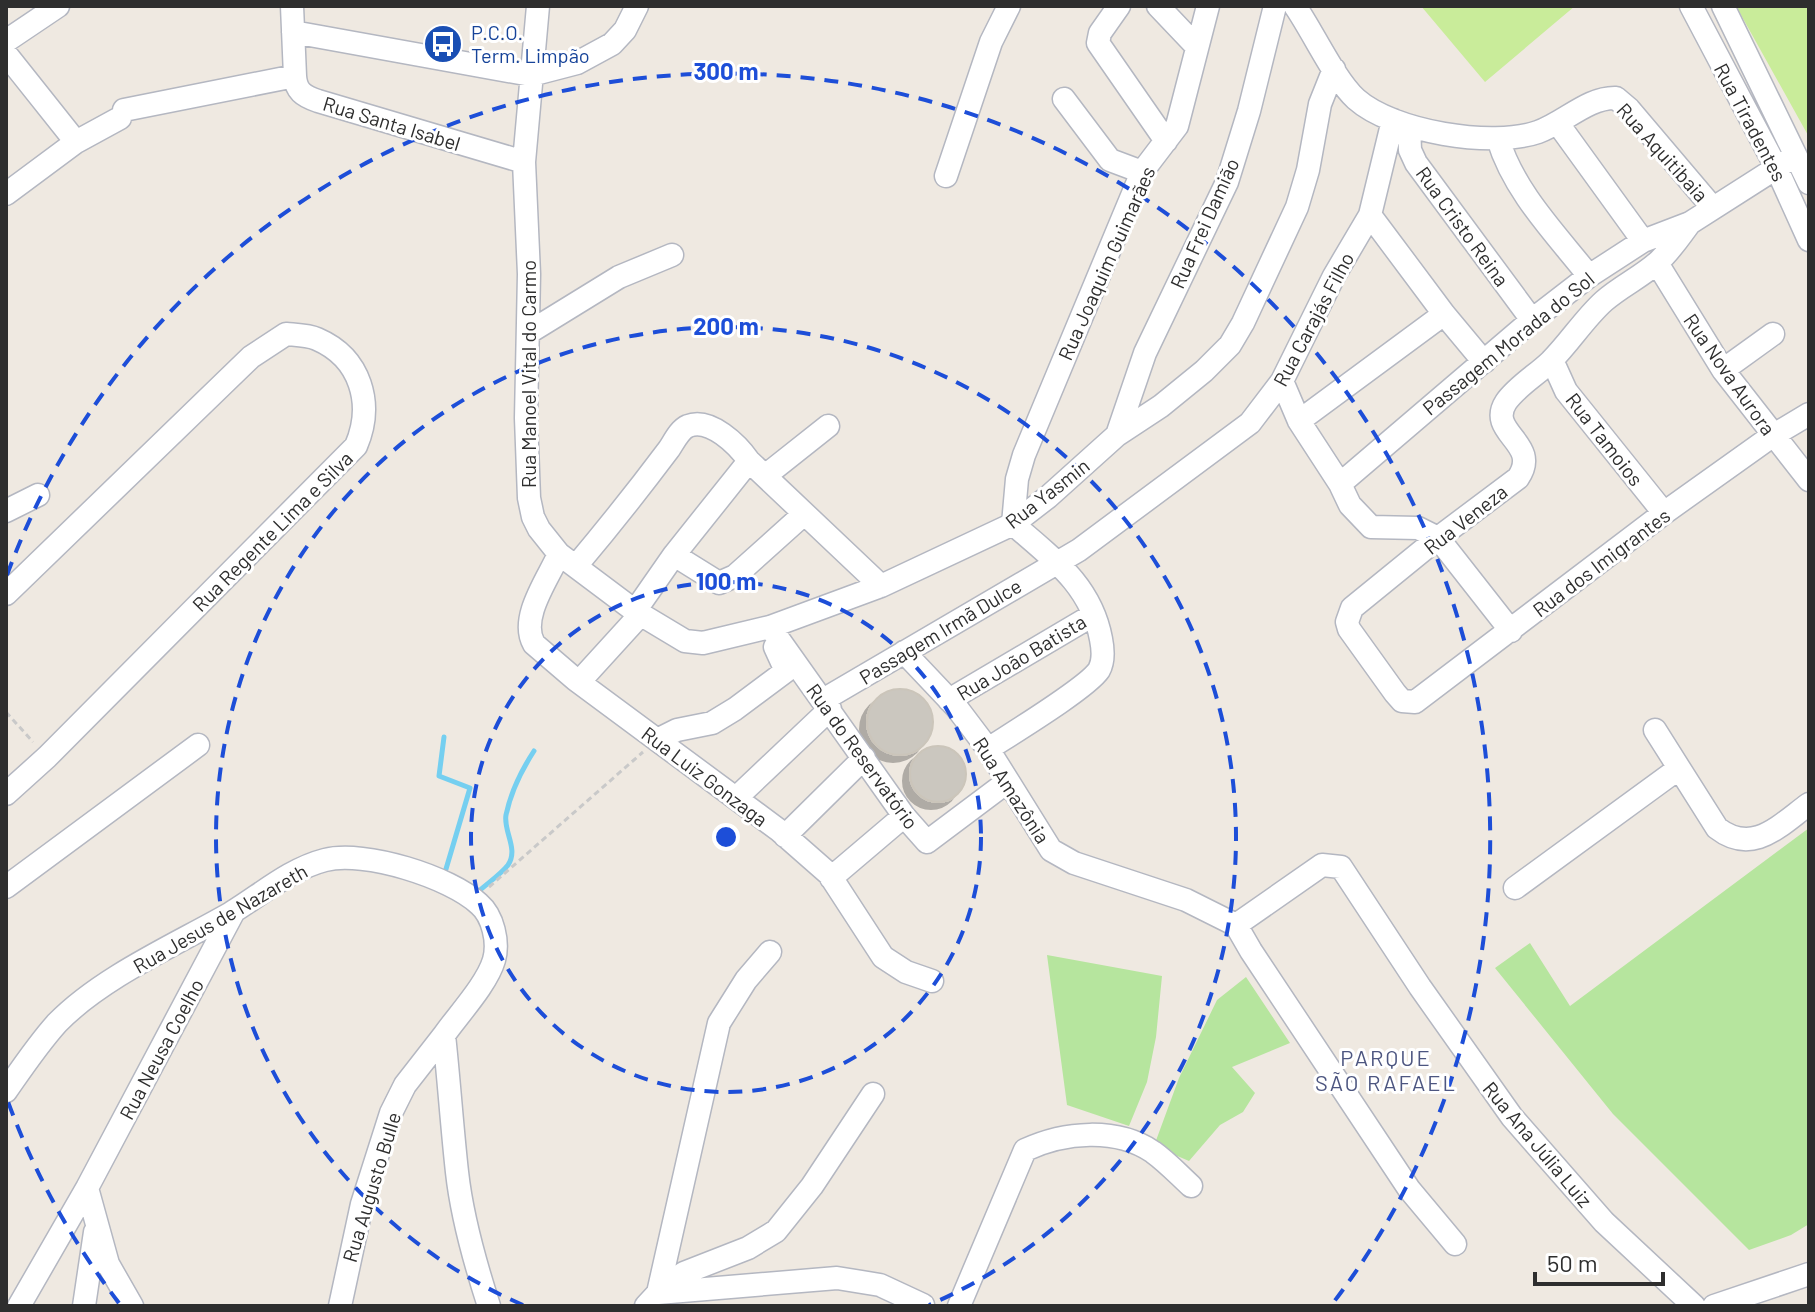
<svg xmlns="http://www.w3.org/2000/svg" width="1815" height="1312" font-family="Barlow,sans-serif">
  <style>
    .green { fill: #b6e59e }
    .pitch { fill: #c9ec9a }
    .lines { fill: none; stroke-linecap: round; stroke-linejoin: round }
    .stream { stroke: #75cff0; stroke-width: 5 }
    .building { fill: #cbc7bf; stroke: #cbc5ba; stroke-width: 2; filter: url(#shadow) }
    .minor-casing { stroke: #b4b7c1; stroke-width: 25 }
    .path { stroke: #c9c9c9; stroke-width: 3; stroke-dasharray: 6 4; stroke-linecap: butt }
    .minor { stroke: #fff; stroke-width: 22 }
    .ring { fill: none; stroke: #1d4ed8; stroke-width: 4; stroke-dasharray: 14 10 }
    .labels { text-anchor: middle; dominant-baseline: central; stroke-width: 6; stroke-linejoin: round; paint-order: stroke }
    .transit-label { font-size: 20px; fill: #164399; stroke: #fff; text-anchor: start }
    .street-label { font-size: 20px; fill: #2e2e2e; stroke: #fff }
    .neighbourhood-label { font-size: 22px; letter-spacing: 2px; fill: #4d5680; stroke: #fff }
    .centre { fill: #1d4ed8; stroke: #fff; stroke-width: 4 }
    .ring-label { font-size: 24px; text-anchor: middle; font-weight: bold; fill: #1d4ed8; stroke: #fff; stroke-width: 6; stroke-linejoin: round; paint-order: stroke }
  </style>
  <defs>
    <filter id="shadow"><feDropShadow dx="-7" dy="7" stdDeviation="0" flood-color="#0004"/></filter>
  </defs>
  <rect width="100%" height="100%" fill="#efe9e1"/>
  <path class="green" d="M1809 828V1224L1791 1235 1749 1250 1613 1114 1495 968 1530 943 1570 1006Z
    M1047 955 1162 976 1156 1037 1147 1082 1129 1126 1067 1105Z
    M1246 977 1290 1043 1232 1067 1255 1093 1243 1112 1220 1125 1189 1161 1154 1146 1179 1078 1217 1000Z"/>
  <path class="pitch" d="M1421 6H1575L1485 82Z
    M1736 6H1809V137Z"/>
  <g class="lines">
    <path class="stream" d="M444 737 439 776 470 788 446 869
      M479 891C488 883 501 874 508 865 519 849 503 831 506 815 511 791 521 771 534 751"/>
  </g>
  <path class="building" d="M867 722a33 33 0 1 1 66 0a33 33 0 1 1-66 0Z
    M910 774a28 28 0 1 1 56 0a28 28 0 1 1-56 0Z"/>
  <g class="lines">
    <defs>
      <path id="minor" d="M292 6 295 76C296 91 303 96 318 101L524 162
        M538 6 524 162 529 274 526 418 529 498 533 517 539 529 559 554 635 611 685 641 703 643 770 627 881 586 1013 524 1048 497 1117 435 1161 406 1204 371 1230 345 1243 323 1297 207 1308 170 1320 104 1334 69
        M1119 6 1100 33 1098 43 1166 141
        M1158 6 1197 47
        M1295 6C1313 32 1335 80 1356 99 1393 132 1492 148 1538 132 1564 123 1588 97 1616 98L1629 109 1713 208
        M1691 6 1776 167 1809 240
        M1723 6 1809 183
        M293 32 531 75 577 63 612 44 625 30 637 6
        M6 41 58 6
        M6 54 76 142
        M1064 99 1110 160 1142 172
        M124 110 295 76
        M1559 125 1643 241
        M1409 126 1410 150 1416 163 1532 320
        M1498 139C1514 192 1556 234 1589 276
        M946 176 991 42 1009 6
        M6 194 76 142 120 118
        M1370 215 1444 314 1484 362
        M1690 223C1680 236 1671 250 1659 261 1643 276 1621 286 1604 301 1584 319 1570 342 1551 361 1538 374 1517 386 1506 402 1486 433 1542 443 1518 478L1438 538 1352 608 1347 622 1349 629 1395 693 1402 701 1415 702 1664 513 1772 436 1809 414
        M1657 263 1723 370 1809 480
        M528 333 619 277 672 255
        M1552 360 1566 391 1664 513
        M1723 370 1773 334
        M1282 381 1299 421 1340 484 1350 505 1371 527 1418 528 1438 538 1511 631
        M1299 421 1444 314
        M1117 435 1145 353 1227 182 1249 111 1275 6
        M765 476 828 426
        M1340 484 1532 320 1589 276 1643 241 1690 223 1795 156
        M6 511 38 495
        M559 554C548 579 519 618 534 644L576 680 780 831 829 874 883 957 906 972 932 981
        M674 555 719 583 735 576 804 514
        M576 566C608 528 639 489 669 449 674 442 679 430 688 426 710 417 738 445 749 461L881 586
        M6 594 251 357 286 334C296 335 308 335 317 339 361 358 374 404 356 446L47 757 6 794
        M635 611 674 555 749 461
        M770 627 904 816 927 842 1007 782
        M904 652 957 708 988 749 1051 850 1074 863 1186 900 1236 925
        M579 682 640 615
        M823 700 1079 550 1250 423 1282 381 1334 276 1370 215 1393 120
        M949 700 1093 615
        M1655 730 1717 828C1753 856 1780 825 1809 804
        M657 740 677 730 712 723 735 709 786 671 775 647
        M988 749C1011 734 1087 688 1099 670 1104 661 1103 649 1101 639 1091 585 1052 558 1013 524L1017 479 1024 455 1142 172 1177 126 1208 6
        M736 798 830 709
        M785 836 864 758
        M831 878 904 816
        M6 887 198 745
        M1515 888 1678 769
        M1236 925 1322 865 1341 867 1420 987 1512 1117 1604 1222 1694 1306
        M1236 925 1251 951 1409 1189 1455 1244
        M6 1091C22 1068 38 1044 57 1023 102 977 175 945 231 913 262 894 290 869 325 860 365 850 450 877 479 904 493 916 499 942 494 960 487 984 458 1015 444 1035 449 1081 452 1127 457 1172 462 1218 475 1263 489 1306
        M87 1188 108 1264 132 1306
        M658 1293 684 1273 748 1248 776 1231 812 1186 873 1094
        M658 1293 837 1278 880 1285 923 1305
        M19 1306 87 1188 234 911
        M84 1306 95 1232
        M340 1306 362 1204 391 1113 405 1085 444 1035
        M646 1306 658 1293 719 1023 746 980 770 952
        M959 1306 1025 1150C1064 1132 1116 1127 1153 1152 1167 1162 1179 1175 1191 1186
        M1714 1306 1809 1274"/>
    </defs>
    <use href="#minor" class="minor-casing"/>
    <path class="path" d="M6 712 33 742
      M489 887 643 752"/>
    <use href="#minor" class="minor"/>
  </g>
  <g class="ring">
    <circle cx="726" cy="837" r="255"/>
    <path d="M523 1305A510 510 0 1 1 929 1305"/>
    <path d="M119 1303A765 765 0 0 1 7 1099M7 575A765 765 0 1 1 1333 1303"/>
  </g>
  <defs>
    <symbol id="bus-disc" viewBox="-11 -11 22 22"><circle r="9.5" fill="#1a4fb4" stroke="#fff"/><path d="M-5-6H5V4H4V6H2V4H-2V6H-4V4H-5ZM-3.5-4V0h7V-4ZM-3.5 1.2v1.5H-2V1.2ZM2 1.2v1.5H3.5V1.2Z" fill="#fff"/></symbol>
  </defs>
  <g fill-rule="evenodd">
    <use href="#bus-disc" x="421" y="22" width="44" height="44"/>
  </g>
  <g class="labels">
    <g class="transit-label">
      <text x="471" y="32">P.C.O.<tspan x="471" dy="23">Term. Limpão</tspan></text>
    </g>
    <g class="street-label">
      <text transform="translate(1751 122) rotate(62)">Rua Tiradentes</text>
      <text transform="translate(392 123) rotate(17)">Rua Santa Isabel</text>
      <text transform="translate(1663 152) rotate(48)">Rua Aquitibaia</text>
      <text transform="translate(1204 223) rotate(-66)">Rua Frei Damião</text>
      <text transform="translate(1463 226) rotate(54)">Rua Cristo Reina</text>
      <text transform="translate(1106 263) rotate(-66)">Rua Joaquim Guimarães</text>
      <text transform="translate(1313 319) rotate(-62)">Rua Carajás Filho</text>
      <text transform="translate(1508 343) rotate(-39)">Passagem Morada do Sol</text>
      <text transform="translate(528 374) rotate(-90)">Rua Manoel Vital do Carmo</text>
      <text transform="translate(1730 374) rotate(55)">Rua Nova Aurora</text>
      <text transform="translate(1605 439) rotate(52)">Rua Tamoios</text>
      <text transform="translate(1047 493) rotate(-38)">Rua Yasmin</text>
      <text transform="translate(1465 519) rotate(-38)">Rua Veneza</text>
      <text transform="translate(272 531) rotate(-45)">Rua Regente Lima e Silva</text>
      <text transform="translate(1601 562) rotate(-37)">Rua dos Imigrantes</text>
      <text transform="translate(940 631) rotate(-31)">Passagem Irmã Dulce</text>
      <text transform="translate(1021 657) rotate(-31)">Rua João Batista</text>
      <text transform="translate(863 756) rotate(54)">Rua do Reservatório</text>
      <text transform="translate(705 776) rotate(37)">Rua Luiz Gonzaga</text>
      <text transform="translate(1012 790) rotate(57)">Rua Amazônia</text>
      <text transform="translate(220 918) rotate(-30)">Rua Jesus de Nazareth</text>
      <text transform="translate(161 1049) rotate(-62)">Rua Neusa Coelho</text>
      <text transform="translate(1538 1144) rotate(50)">Rua Ana Júlia Luiz</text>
      <text transform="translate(371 1187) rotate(-73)">Rua Augusto Bulle</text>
    </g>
    <g class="neighbourhood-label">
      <text x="1386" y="1057">PARQUE<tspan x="1386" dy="25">SÃO RAFAEL</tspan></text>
    </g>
  </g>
  <circle cx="726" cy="837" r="12" class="centre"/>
  <g class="ring-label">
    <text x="726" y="80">300 m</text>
    <text x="726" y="335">200 m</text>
    <text x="726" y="590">100 m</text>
  </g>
  <rect width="1815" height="1312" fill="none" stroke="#2e2e2e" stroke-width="16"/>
  <path d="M1535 1272v12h128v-12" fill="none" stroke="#2e2e2e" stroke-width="4"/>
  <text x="1547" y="1272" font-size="24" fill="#2e2e2e" stroke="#ffffff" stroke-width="6" paint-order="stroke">50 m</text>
</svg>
